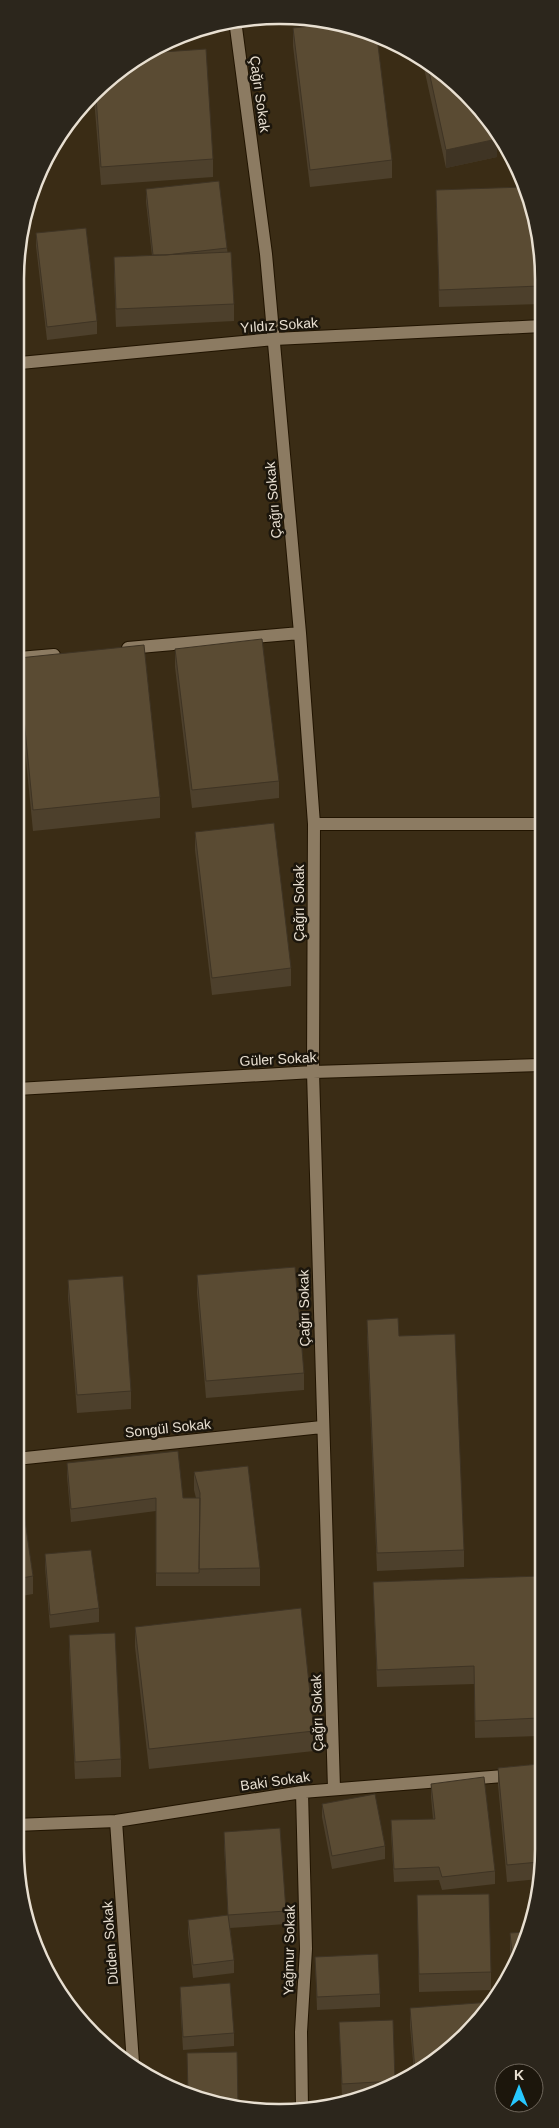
<svg xmlns="http://www.w3.org/2000/svg" width="559" height="2128" font-family="Arial,sans-serif">
  <style>
    .lines { fill: none; stroke-linecap: round; stroke-linejoin: round }
    .minor-casing { stroke: #211400; stroke-width: 14 }
    .minor { stroke: #8c7b62; stroke-width: 12 }
    .wall { fill: #4d402c }
    .shaded-wall { fill: #3f3424 }
    .building { fill: #5a4b33; stroke: #3f3424 }
    .labels { text-anchor: middle; dominant-baseline: central; stroke-width: 5; stroke-linejoin: round; paint-order: stroke }
    .street-label { font-size: 14px; fill: #e8dfd1; stroke: #1c160c }
    .rim { fill: none; stroke: #e8dfd1; stroke-width: 2.5 }
  </style>
  <rect width="100%" height="100%" fill="#3a2c15"/>
  <g class="lines">
    <defs>
      <path id="minor" d="M235 20 266 254 300 633 314 824 313 1072 334 1789
        M20 363 274 339 542 326
        M128 648 300 633
        M19 658 54 655
        M314 824H541
        M17 1089 313 1072 540 1065
        M16 1459 322 1427
        M302 1792 306 1949 301 2032 302 2108
        M116 1821 133 2063
        M15 1825 116 1821 302 1792 515 1775"/>
    </defs>
    <use href="#minor" class="minor-casing"/>
    <use href="#minor" class="minor"/>
  </g>
  <path class="wall" d="M293 28 392 160V178L310 187 293 46Z
    M422 59 467 93 497 157 446 168Z
    M132 60 213 159V177L101 185 94 98Z
    M146 189 227 248 234 304V321L116 327 114 275V257L152 256 146 202Z
    M436 190 540 286V304L439 307Z
    M36 233 97 321V334L47 340 36 246Z
    M175 649 279 781V798L192 808 175 667Z
    M19 658 160 797V818L33 831 19 689Z
    M195 832 291 968V986L212 995 195 850Z
    M17 1161 25 1239V1256L17 1257Z
    M197 1275 304 1373V1390L206 1398 197 1293Z
    M68 1280 131 1391V1409L77 1413 68 1297Z
    M367 1320 399 1336 464 1550V1567L377 1571 367 1338Z
    M67 1463 183 1498H196L194 1490V1472L260 1568V1586H156V1511L71 1522 67 1476Z
    M16 1479 33 1576V1594L16 1597Z
    M45 1554 99 1608V1622L50 1628 45 1567Z
    M540 1576 539 1736 475 1738 474 1684 377 1687 373 1582Z
    M135 1627 314 1731V1751L149 1769 135 1647Z
    M69 1635 121 1759V1777L75 1779 69 1652Z
    M539 1764V1879L507 1882 498 1785V1768Z
    M431 1784 495 1871V1884L442 1890 439 1880 394 1882 391 1833V1820L433 1819 431 1797Z
    M322 1804 385 1846V1859L332 1869 322 1817Z
    M224 1832 286 1911V1924L230 1928 234 1960V1973L193 1978 188 1933V1920L228 1916 224 1845Z
    M417 1895 491 1972V1990L419 1992Z
    M526 1932 512 1966 510 1951V1933Z
    M315 1957 380 1994V2007L317 2010Z
    M180 1987 234 2033V2046L183 2050 180 2000Z
    M410 2008 440 2059 414 2072 410 2026Z
    M339 2022 395 2081 365 2096 342 2097Z"/>
  <path class="shaded-wall" d="M497 139V157L446 168V150Z"/>
  <path class="building" d="M339 23 377 37 392 160 310 170 293 28Z
    M206 49 213 159 101 167 96 97 132 60 148 53Z
    M427 62 467 93 496 134 497 139 446 150Z
    M219 181 227 248 166 255H153L146 189Z
    M524 187 538 232 540 286 439 290 436 190Z
    M86 228 97 321 47 327 36 233Z
    M231 252 234 304 116 309 114 257Z
    M262 639 279 781 192 790 175 649Z
    M144 645 160 797 33 810 19 669V658Z
    M274 823 291 968 212 978 195 832Z
    M17 1161 25 1239 17 1240Z
    M295 1267 304 1373 206 1381 197 1275Z
    M123 1276 131 1391 77 1395 68 1280Z
    M398 1318 399 1336 455 1334 464 1550 377 1553 367 1320Z
    M178 1451 183 1498H200L199 1573H156V1498L71 1509 67 1463Z
    M248 1466 260 1568 199 1569 200 1493 194 1472Z
    M16 1479H19L33 1576 16 1579Z
    M91 1550 99 1608 50 1615 45 1554Z
    M540 1576 539 1718 475 1721 474 1666 377 1670 373 1582Z
    M301 1608 314 1731 149 1749 135 1627Z
    M115 1633 121 1759 75 1762 69 1635Z
    M539 1764V1862L507 1865 498 1768Z
    M484 1777 495 1871 442 1877 439 1867 394 1869 391 1820 435 1819 431 1784Z
    M375 1794 385 1846 332 1856 322 1804Z
    M280 1828 286 1911 228 1915 224 1832Z
    M489 1894 491 1972 419 1974 417 1895Z
    M228 1915 234 1960 193 1965 188 1920Z
    M526 1932 513 1963 510 1933Z
    M378 1954 380 1994 317 1997 315 1957Z
    M230 1983 234 2033 183 2037 180 1987Z
    M491 2002V2005L440 2059 415 2071 410 2008Z
    M393 2020 395 2081 342 2084 339 2022Z
    M237 2052 238 2106 188 2093 187 2053Z"/>
  <g class="labels">
    <g class="street-label">
      <text transform="translate(260 94) rotate(82)">Çağrı Sokak</text>
      <text transform="translate(279 325) rotate(-4)">Yıldız Sokak</text>
      <text transform="translate(273 500) rotate(-95)">Çağrı Sokak</text>
      <text transform="translate(299 903) rotate(-90)">Çağrı Sokak</text>
      <text transform="translate(278 1059) rotate(-3)">Güler Sokak</text>
      <text transform="translate(304 1308) rotate(-91)">Çağrı Sokak</text>
      <text transform="translate(168 1428) rotate(-6)">Songül Sokak</text>
      <text transform="translate(317 1713) rotate(-92)">Çağrı Sokak</text>
      <text transform="translate(275 1781) rotate(-8)">Baki Sokak</text>
      <text transform="translate(110 1943) rotate(-94)">Düden Sokak</text>
      <text transform="translate(289 1950) rotate(-89)">Yağmur Sokak</text>
    </g>
  </g>
  <path d="M0 0H559V2128H0ZM279 24H280A255 255 0 0 1 535 279V1849A255 255 0 0 1 280 2104H279A255 255 0 0 1 24 1849V279A255 255 0 0 1 279 24Z" fill="#2c261c" fill-rule="evenodd"/>
  <path class="rim" d="M279 24H280A255 255 0 0 1 535 279V1849A255 255 0 0 1 280 2104H279A255 255 0 0 1 24 1849V279A255 255 0 0 1 279 24Z"/>
  <g transform="translate(519 2088)"><circle r="24" fill="#1c160c" stroke="#6e665b"/>
  <path d="M0-4L9 19L0 12L-9 19Z" fill="#27c8ff"/>
  <text y="-8" font-size="14" font-weight="bold" text-anchor="middle" fill="#e8dfd1">K</text>
  </g>
</svg>
